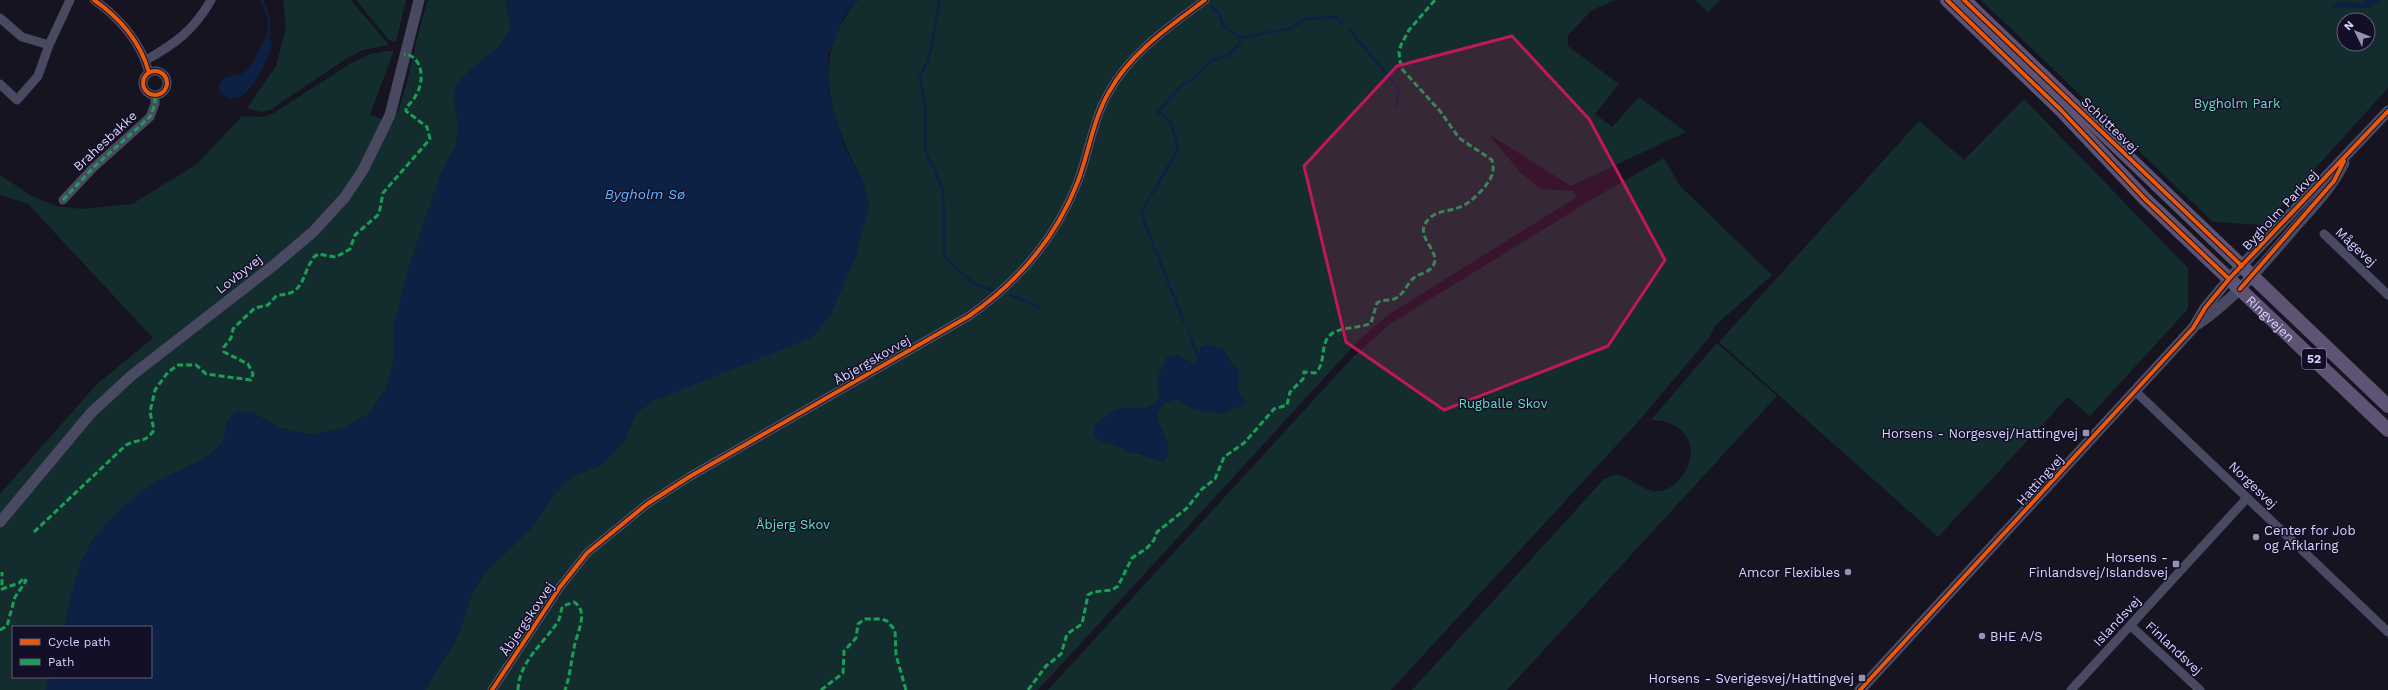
<svg xmlns="http://www.w3.org/2000/svg" width="2388" height="690" font-family="'Work Sans',sans-serif">
  <style>
    .green { fill: #132c2d; fill-rule: evenodd }
    .water { fill: #0d2144 }
    .lines { fill: none; stroke-linecap: round; stroke-linejoin: round }
    .stream { stroke: #0d2144; stroke-width: 2.5 }
    .minor { stroke: #4a4962; stroke-width: 9 }
    .tertiary { stroke: #4a4962; stroke-width: 11 }
    .primary { stroke: #5e5373; stroke-width: 14 }
    .quiet { stroke: #1a9f57; stroke-width: 3; stroke-dasharray: 6 3; stroke-linecap: butt }
    .cycleway-casing { stroke: #130f26; stroke-width: 6 }
    .cycleway { stroke: #e8590c; stroke-width: 4 }
    .marked { fill: #c2185b; fill-opacity: 0.2; stroke: #c2185b; stroke-width: 3; stroke-linejoin: round }
    .poi-dot { fill: #9591b1; stroke: #130f26; stroke-width: 1.5 }
    .labels { text-anchor: middle; dominant-baseline: central; stroke-width: 3; stroke-linejoin: round; paint-order: stroke }
    .shield { fill: #130f26; stroke: #9e99be; stroke-width: 1 }
    .shield-label { font-size: 12px; font-weight: bold; fill: #d9d4ff }
    .park-label { font-size: 13px; fill: #5fe0c0; stroke: #130f26 }
    .street-label { font-size: 13px; fill: #d9d4ff; stroke: #130f26 }
    .poi-label { font-size: 13px; fill: #d9d4ff; stroke: #130f26; text-anchor: end }
    .water-label { font-size: 14px; font-style: italic; fill: #62b6ff; stroke: #130f26 }
  </style>
  <rect width="100%" height="100%" fill="#161421"/>
  <path class="green" d="M283 0H351L389 45 363 50 346 59 270 110 261 112 247 108 276 66 286 27Z
    M356 0H406L396 42 389 40Z
    M428 0H506L511 29 501 45 467 73 454 97 458 125 456 145 440 176 409 268 393 329V365L385 391 369 414 345 427 312 435 280 428 253 413 227 433 221 444 206 458 155 483 94 538 80 565 64 627H13V677H50L46 690H0V494L97 384 153 338 28 204 0 195V175L30 195 56 206 82 209 132 204 197 164 242 116 263 117 274 113 348 65 370 54 394 50 370 115 393 123C410 85 414 40 428 0Z
    M858 0H1616L1592 10 1568 35V46L1619 84 1595 114 1612 127 1639 97 1686 132 1571 186 1488 134 1521 173 1541 189 1573 191 1577 197 1388 315 1360 339 1038 690H425L457 637 472 593 484 574 535 524 555 493 572 476 601 465 624 441 637 412 653 401 863 181C831 120 807 59 858 0ZM1201 347 1223 349 1230 362 1239 372 1238 392 1246 401 1244 404 1222 413 1210 412 1190 407 1175 399 1164 403 1157 413 1160 427 1167 441 1163 462C1147 455 1131 453 1116 445L1122 408C1137 409 1149 412 1159 398L1158 376 1178 355 1189 362 1195 363 1199 359Z
    M1695 0H1718L1719 1 1708 12Z
    M1981 0H2388V88L2264 225 2213 222ZM2344 20H2368V44H2344Z
    M2024 99 2188 268V309L2090 416 2068 397 1938 537 1719 342 1919 121 1964 160Z
    M1664 158 1680 186 1772 275 1716 325 1708 339 1637 423 1391 690H1048L1353 357 1390 324 1594 198Z
    M1717 343 1777 396 1507 690H1412L1604 479C1608 478 1612 475 1616 475 1629 473 1650 503 1672 486 1705 461 1693 420 1651 420Z"/>
  <path class="water" d="M506 0H858L844 16 828 55 829 95 844 146 863 181 869 205 856 256 830 316 811 338 653 401 637 412 624 441 601 465 572 477 555 493 535 524 484 574 472 593 457 637 425 690H46L50 677H151V627H64C69 607 73 585 80 565 93 532 125 501 155 483 179 467 230 459 226 422L236 412 253 413 280 428 312 435 345 427 369 414 385 391 393 365V329L409 268 440 176 456 145 458 125 454 97 456 85 467 73 501 45 511 29Z
    M2365 0H2383L2368 8H2331L2337 2 2361 3Z
    M266 37 272 42C269 62 242 119 219 90 220 72 233 79 244 72 257 64 257 48 266 37Z
    M1204 344 1223 349 1230 362 1239 372 1238 392 1246 401 1244 404 1222 413 1210 412 1190 407 1175 399 1164 403 1157 413C1158 430 1177 447 1163 462L1142 454 1130 453 1116 445 1100 441 1094 434V426C1101 419 1112 409 1123 408 1138 405 1148 415 1159 398L1158 376 1166 358 1178 355 1189 362 1195 363Z"/>
  <g class="lines">
    <path class="stream" d="M262 0 269 19 268 38
      M940 0 930 53 920 78 925 108V150L943 189 944 257 974 284 993 290
      M1349 29 1399 89 1396 107
      M1240 38 1292 28 1305 19 1336 17 1342 23
      M1010 295 1040 308
      M1184 322 1141 213 1178 149 1171 122 1158 112 1181 86 1194 78 1212 60 1229 55 1240 43V38L1223 25 1219 13 1211 6
      M1188 331 1199 359"/>
    <path class="minor" d="M94 0C119 17 141 42 149 73
      M0 18 22 37 49 45
      M146 60C175 44 194 30 211 0
      M143 83a12 12 0 1 1 24 0a12 12 0 1 1-24 0Z
      M0 84 17 100 38 76 49 45 70 0
      M63 200 93 168 150 117 155 104V95
      M2324 234 2388 295
      M2135 391 2388 632
      M2131 626 2200 690
      M492 690 560 587 587 553 647 504 689 477 969 316C1018 282 1056 238 1078 181 1089 152 1093 119 1109 92 1131 52 1169 27 1205 0
      M2071 690 2247 498"/>
    <path class="tertiary" d="M2198 324C2236 298 2266 261 2296 226 2314 206 2332 187 2344 163
      M0 522 91 413 131 376 274 265 313 232 345 197 363 170 390 115 419 0
      M1860 690 2193 328 2205 308 2229 279 2388 111"/>
    <g class="primary">
      <path id="s1" d="M1947 0 2060 109 2145 199 2388 430"/>
      <path d="M1964 0 2388 406"/>
    </g>
    <path class="quiet" d="M63 200 93 168 150 117 155 104V95
      M34 532 126 445C139 438 145 444 154 430L150 412 155 390 168 372 178 365H196L206 374 251 380 253 374 248 364 224 352V347L231 338 233 329 243 319 255 308 268 305 277 295C306 295 301 274 314 257L318 254 336 257 350 249 355 235 379 214 383 193 430 139 427 127 406 111V108C409 104 414 100 416 95 425 81 423 56 404 54
      M0 630 7 626 15 597 26 581 24 578 19 583 2 589V572
      M518 690C519 662 542 645 557 623 561 618 560 611 563 606L574 602C590 612 576 634 574 648 571 662 570 676 565 690
      M821 690 843 673 844 651 856 638 858 624 865 619H882L887 621 895 630 896 655 906 690
      M1028 690 1046 666 1061 654 1067 634 1082 624 1088 595 1093 592 1112 590 1118 586 1132 558 1147 548 1154 540 1157 532 1187 508 1202 489 1215 479 1224 457 1244 443 1274 409 1287 405 1290 392 1303 379 1304 372 1315 373C1326 365 1320 346 1329 336 1339 326 1359 329 1371 323L1377 303C1382 299 1388 301 1394 299 1404 295 1407 283 1415 277 1420 273 1429 273 1433 266 1443 250 1409 235 1431 217 1440 210 1451 211 1460 207 1471 203 1488 186 1492 175 1494 170 1493 166 1492 160L1459 138 1440 111 1401 68 1399 52 1401 45 1409 30 1435 0"/>
    <defs>
      <path id="cycleway" d="M94 0C119 17 141 42 149 73
        M1947 0 2060 109 2145 199 2229 279
        M1964 0 2242 266
        M143 83a12 12 0 1 1 24 0a12 12 0 1 1-24 0Z
        M2240 289 2334 181 2344 161
        M492 690 560 587 587 553 647 504 689 477 969 316C1018 282 1056 238 1078 181 1089 152 1093 119 1109 92 1131 52 1169 27 1205 0
        M1860 690 2193 328 2205 308 2229 279 2388 111"/>
    </defs>
    <use href="#cycleway" class="cycleway-casing"/>
    <use href="#cycleway" class="cycleway"/>
  </g>
  <path class="marked" d="M1512 36 1589 119 1665 260 1608 346 1444 410 1346 342 1304 166 1397 66Z"/>
  <g class="poi-dot">
    <rect x="2082" y="429" width="8" height="8" rx="2"/>
    <circle cx="2256" cy="537" r="4"/>
    <rect x="2172" y="560" width="8" height="8" rx="2"/>
    <circle cx="1848" cy="572" r="4"/>
    <circle cx="1982" cy="636" r="4"/>
    <rect x="1858" y="674" width="8" height="8" rx="2"/>
  </g>
  <g class="labels">
    <rect class="shield" x="2302" y="349" width="24" height="20" rx="3"/>
    <g class="shield-label">
      <text x="2314" y="359">52</text>
    </g>
    <g class="park-label">
      <text x="2237" y="103">Bygholm Park</text>
      <text x="1503" y="403">Rugballe Skov</text>
      <text x="793" y="524">Åbjerg Skov</text>
    </g>
    <g class="street-label">
      <text transform="translate(2110 125) rotate(44)">Schüttesvej</text>
      <text transform="translate(105 141) rotate(-43)">Brahesbakke</text>
      <text transform="translate(2280 210) rotate(-47)">Bygholm Parkvej</text>
      <text transform="translate(2356 247) rotate(43)">Mågevej</text>
      <text transform="translate(239 274) rotate(-38)">Lovbyvej</text>
      <text stroke="none"><textPath href="#s1" startOffset="454">Ringvejen</textPath></text>
      <text transform="translate(872 360) rotate(-30)">Åbjergskovvej</text>
      <text transform="translate(2040 480) rotate(-48)">Hattingvej</text>
      <text transform="translate(2253 485) rotate(44)">Norgesvej</text>
      <text transform="translate(527 619) rotate(-56)">Åbjergskovvej</text>
      <text transform="translate(2117 621) rotate(-47)">Islandsvej</text>
      <text transform="translate(2174 648) rotate(43)">Finlandsvej</text>
    </g>
    <g class="poi-label">
      <text x="2078" y="433">Horsens - Norgesvej/Hattingvej</text>
      <text x="2264" y="530" text-anchor="start">Center for Job<tspan x="2264" dy="15">og Afklaring</tspan></text>
      <text x="2168" y="557">Horsens -<tspan x="2168" dy="15">Finlandsvej/Islandsvej</tspan></text>
      <text x="1840" y="572">Amcor Flexibles</text>
      <text x="1990" y="636" text-anchor="start">BHE A/S</text>
      <text x="1854" y="678">Horsens - Sverigesvej/Hattingvej</text>
    </g>
    <g class="water-label">
      <text x="645" y="194">Bygholm Sø</text>
    </g>
  </g>
  <rect x="12" y="626" width="140" height="52" fill="#130f26" stroke="#625e7d"/>
  <rect x="20" y="639" width="20" height="6" fill="#e8590c" stroke="#625e7d"/>
  <text x="48" y="646" font-size="12" fill="#d9d4ff">Cycle path</text>
  <rect x="20" y="659" width="20" height="6" fill="#1a9f57" stroke="#625e7d"/>
  <text x="48" y="666" font-size="12" fill="#d9d4ff">Path</text>
  <g transform="translate(2356 32) rotate(313)"><circle r="19" fill="#130f26" stroke="#625e7d"/>
  <path d="M0-3L7 15L0 10L-7 15Z" fill="#9591b1"/>
  <text y="-6" font-size="11" font-weight="bold" text-anchor="middle" fill="#d9d4ff">N</text>
  </g>
</svg>
